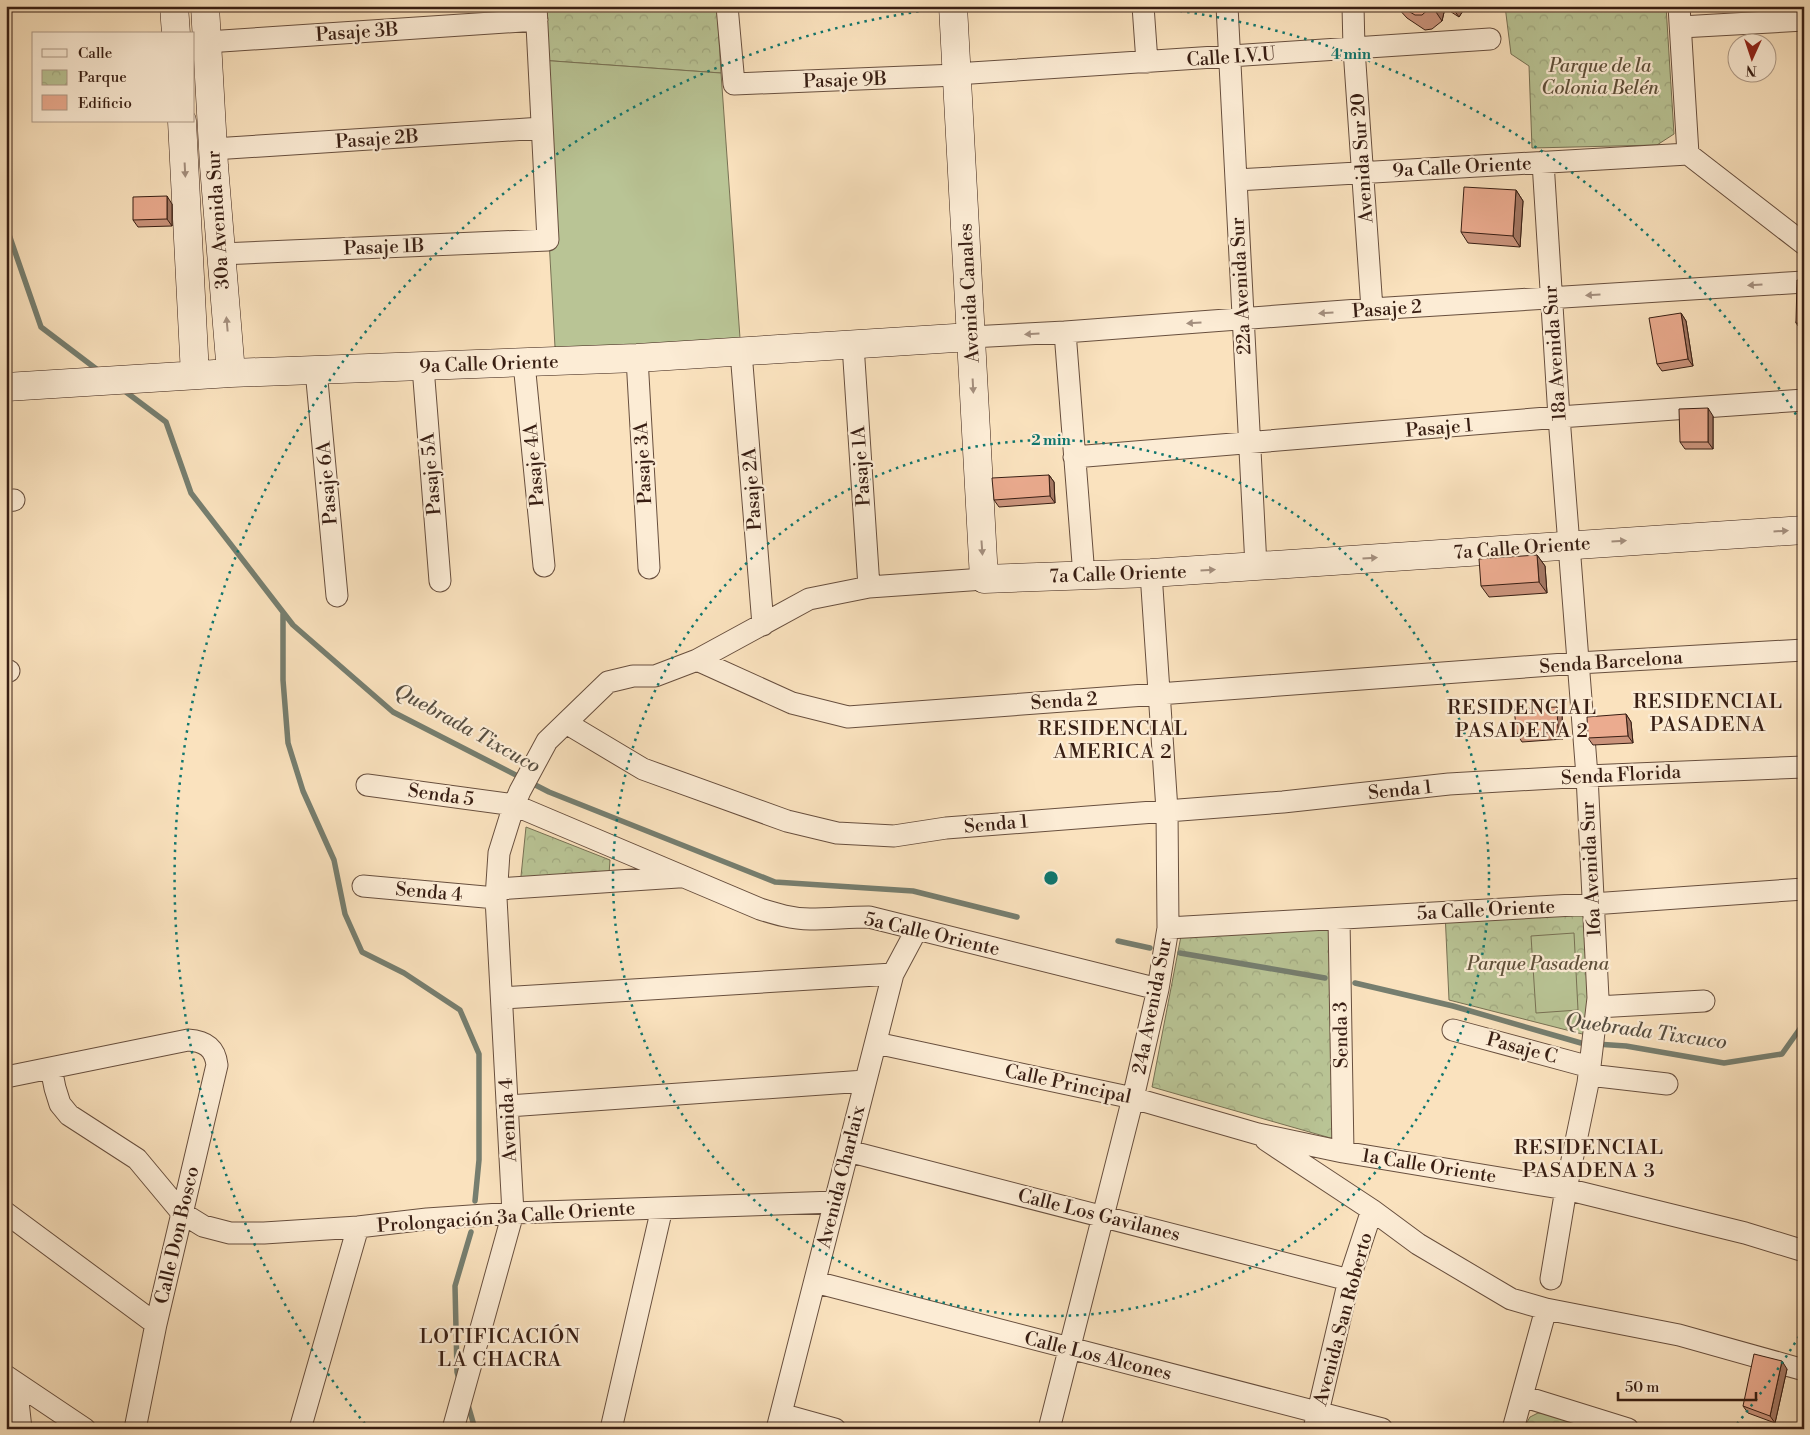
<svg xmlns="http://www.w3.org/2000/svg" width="1810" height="1435" font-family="'Libre Bodoni',serif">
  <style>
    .park { fill: url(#park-crowns); stroke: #787154 }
    .pitch { fill: #b9c495; stroke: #787154 }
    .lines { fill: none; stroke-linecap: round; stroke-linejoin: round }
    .stream { stroke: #767e6f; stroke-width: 5.5 }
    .street-casing { stroke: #684f3e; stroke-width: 23 }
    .secondary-casing { stroke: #381e13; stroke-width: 29 }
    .street { stroke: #fcecd5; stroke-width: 21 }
    .secondary { stroke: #fcecd5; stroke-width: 28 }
    .wall { fill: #ca937b; stroke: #381e13 }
    .shaded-wall { fill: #a47864; stroke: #381e13 }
    .building { fill: #ebab8f; stroke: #381e13 }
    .oneway { fill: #a48f7e }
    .ring { fill: none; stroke: #0f766e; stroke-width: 2.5; stroke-dasharray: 2.5 5 }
    .labels { text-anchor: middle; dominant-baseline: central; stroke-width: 4.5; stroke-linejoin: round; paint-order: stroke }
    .street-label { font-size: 19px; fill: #381e13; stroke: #fcecd5 }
    .park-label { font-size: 19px; font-style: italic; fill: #5f503a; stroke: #fcecd5 }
    .neighbourhood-label { font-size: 20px; letter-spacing: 1px; fill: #381e13; stroke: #fcecd5 }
    .water-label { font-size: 20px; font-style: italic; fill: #574e41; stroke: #fcecd5 }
    .centre { fill: #0f766e; stroke: #fcecd5; stroke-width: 2.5 }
    .ring-label { font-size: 15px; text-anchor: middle; font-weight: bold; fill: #0f766e; stroke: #fcecd5; stroke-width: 4.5; stroke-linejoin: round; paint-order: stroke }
  </style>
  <defs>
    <pattern id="park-crowns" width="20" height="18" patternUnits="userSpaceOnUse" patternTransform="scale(1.25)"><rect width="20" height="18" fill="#b9c495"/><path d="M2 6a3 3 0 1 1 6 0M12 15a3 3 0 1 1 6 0" fill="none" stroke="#a0a880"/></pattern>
  </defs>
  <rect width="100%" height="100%" fill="#fae2be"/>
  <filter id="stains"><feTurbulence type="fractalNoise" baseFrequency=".004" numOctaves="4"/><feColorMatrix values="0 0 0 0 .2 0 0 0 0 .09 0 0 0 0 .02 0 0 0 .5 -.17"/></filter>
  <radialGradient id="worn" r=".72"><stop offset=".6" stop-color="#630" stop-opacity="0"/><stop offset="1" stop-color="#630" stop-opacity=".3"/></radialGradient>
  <path class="park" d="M535 6H717L721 73 539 60Z
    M1505 6H1666L1674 134 1657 145 1532 148 1529 66 1511 54Z
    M526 827 610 860 609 874 520 886Z
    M1592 904 1594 1037 1449 1000 1445 912Z
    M1330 927 1334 1139 1152 1087 1181 936Z
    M1538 1413H1546L1595 1429H1523L1530 1417Z"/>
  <path class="pitch" d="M539 60 721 73 741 352 556 365Z
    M1574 933 1578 1010 1536 1013 1531 936Z"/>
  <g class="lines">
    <path class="stream" d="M6 226 41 327 99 371
      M122 389 166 422 191 493 293 625 393 712 549 792 775 882 913 891 1017 917
      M283 613V680L288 743 303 791 334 860 345 914 362 952 404 973 460 1010 479 1054V1160L475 1201
      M1118 941 1150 948
      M1180 953 1325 978
      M1355 983 1453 1006 1581 1043 1626 1046 1724 1063 1782 1054 1804 1023
      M459 1379 457 1372 455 1286 471 1232
      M468 1405 475 1429"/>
    <defs>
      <path id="street" d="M727 6 734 84 957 75
        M1143 6 1147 62
        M1227 6 1256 566
        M1353 6 1354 49 1372 309
        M1679 6 1688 154
        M1681 27 1804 20
        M207 42 537 20
        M971 73 1490 39
        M213 149 542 128
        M1688 154 1804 244
        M1543 162 1559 417 1587 776 1598 998 1588 1083 1566 1189 1551 1279
        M1236 180 1688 154
        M221 254 548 240 536 6
        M1065 332 1084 576
        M971 337 1065 332 1372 309 1804 282
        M853 345 869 587
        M741 352 763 625
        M637 358 649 568
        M524 363 544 566
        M423 367 440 581
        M316 370 337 596
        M1074 457 1559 417 1804 400
        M6 501 14 500
        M697 660 792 703 848 717 1578 663 1804 650
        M6 671H9
        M566 723 643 769 787 821 837 833 894 836 946 828 1283 802 1449 784 1587 776 1804 767
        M367 785 514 805 760 909C776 914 792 919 810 919 830 919 849 917 869 917L1158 989
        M363 886 496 898
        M497 889 678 877
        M1339 919 1343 1152
        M1168 928 1592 904 1804 889
        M502 998 893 974
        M1597 1007 1704 1001
        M1453 1030 1590 1067
        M876 1043 1133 1098 1258 1134 1343 1152 1566 1189 1745 1233 1804 1251
        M51 1068 55 1088 60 1104 69 1115 137 1159 182 1213 203 1226 230 1233H264L358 1227 427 1219 513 1213 835 1202
        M1589 1075 1667 1084
        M6 1077 188 1040C205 1041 215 1048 217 1065L156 1324 135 1429
        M508 1106 865 1081
        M1266 1140 1372 1210 1418 1244 1511 1299 1546 1309 1679 1335 1804 1370
        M848 1151 1349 1280
        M6 1213 156 1324
        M815 1282 1382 1429
        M6 1376 85 1429
        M16 1383 21 1429
        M1522 1396 1628 1429
        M781 1414 835 1429
        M300 1429 358 1227
        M453 1429 513 1213 496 898 499 853 514 805 520 791 547 741 608 682 633 676H655L697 660 809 599 869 587 984 579
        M611 1429 662 1208
        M777 1429 893 974 917 929
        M1049 1429 1133 1098 1158 989 1168 928 1167 810 1151 573
        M1314 1429 1349 1280 1372 1210
        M1513 1429 1546 1309"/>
      <path id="secondary" d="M174 6 176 34
        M205 6 214 166 231 373
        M953 6 984 579 1151 573 1804 530
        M182 121 195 375
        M6 387 231 373 637 358 971 337"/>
    </defs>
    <use href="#street" class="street-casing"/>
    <use href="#secondary" class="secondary-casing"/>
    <use href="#street" class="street"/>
    <use href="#secondary" class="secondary"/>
  </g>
  <path class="wall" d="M1396 6H1466L1459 17 1445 8 1442 21 1432 29 1425 30 1407 18Z
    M1516 190 1523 201 1520 247 1468 243 1461 232Z
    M172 204V226L138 227 133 220Z
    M1804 280V334L1796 323Z
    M1681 313 1686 321 1693 366 1662 371 1657 364Z
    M1713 416V449H1685L1680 442Z
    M1049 475 1054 482 1055 503 999 507 994 500Z
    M1537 555 1545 566 1547 593 1489 597 1481 586Z
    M1557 707 1562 714 1563 739 1522 742 1517 734Z
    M1626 714 1631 722 1633 743 1593 745 1588 738Z
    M1787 1369 1775 1423 1748 1413 1743 1406Z"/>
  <path class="shaded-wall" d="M1432 6H1445V8L1442 21Z
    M1451 6H1466L1459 17Z
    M1516 190 1523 201 1520 247 1513 236Z
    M167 196 172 204V226L167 219Z
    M1681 313 1686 321 1693 366 1688 359Z
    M1708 408 1713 416V449L1708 442Z
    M1049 475 1054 482 1055 503 1050 496Z
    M1537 555 1545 566 1547 593 1539 582Z
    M1557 707 1562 714 1563 739 1558 732Z
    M1626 714 1631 722 1633 743 1628 736Z
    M1782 1361 1787 1369 1775 1423 1770 1416Z"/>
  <path class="building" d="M1400 6H1432L1422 15H1415Z
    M1464 187 1516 190 1513 236 1461 232Z
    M167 196V219L133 220V197Z
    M1797 280H1804V324L1796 323Z
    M1681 313 1688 359 1657 364 1649 318Z
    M1708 408V442H1680L1679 409Z
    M1049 475 1050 496 994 500 992 478Z
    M1537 555 1539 582 1481 586 1479 559Z
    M1557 707 1558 732 1517 734 1514 709Z
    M1626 714 1628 736 1588 738 1587 717Z
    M1754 1354 1782 1361 1770 1416 1743 1406Z"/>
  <defs><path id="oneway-solid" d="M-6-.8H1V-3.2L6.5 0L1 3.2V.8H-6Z" transform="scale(1.25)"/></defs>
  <g class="oneway">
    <use href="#oneway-solid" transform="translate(185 170) rotate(87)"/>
    <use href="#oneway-solid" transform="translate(1755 285) rotate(176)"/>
    <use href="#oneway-solid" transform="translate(1593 295) rotate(176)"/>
    <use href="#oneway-solid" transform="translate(1326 313) rotate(176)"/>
    <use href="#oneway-solid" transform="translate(1194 323) rotate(176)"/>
    <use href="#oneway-solid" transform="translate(227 324) rotate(-95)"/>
    <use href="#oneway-solid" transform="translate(1032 334) rotate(177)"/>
    <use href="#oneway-solid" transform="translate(973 386) rotate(87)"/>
    <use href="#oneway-solid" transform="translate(1781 531) rotate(-4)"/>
    <use href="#oneway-solid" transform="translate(1619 541) rotate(-4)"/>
    <use href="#oneway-solid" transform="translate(982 548) rotate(86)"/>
    <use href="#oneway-solid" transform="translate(1370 558) rotate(-4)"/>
    <use href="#oneway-solid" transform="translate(1208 570) rotate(-4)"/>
  </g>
  <g class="ring">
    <circle cx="1051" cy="878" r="438"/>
    <path d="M1803 1330A877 877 0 0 1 1737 1424M365 1424A877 877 0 0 1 952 7M1150 7A877 877 0 0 1 1803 426"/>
  </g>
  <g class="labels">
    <g class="street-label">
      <text transform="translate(357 32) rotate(-4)">Pasaje 3B</text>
      <text transform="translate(1231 57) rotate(-4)">Calle I.V.U</text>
      <text transform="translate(845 80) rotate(-2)">Pasaje 9B</text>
      <text transform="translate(377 139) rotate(-4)">Pasaje 2B</text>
      <text transform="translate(1362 158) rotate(-94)">Avenida Sur 20</text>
      <text transform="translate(1462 167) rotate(-3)">9a Calle Oriente</text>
      <text transform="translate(218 220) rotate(-94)">30a Avenida Sur</text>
      <text transform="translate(384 247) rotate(-2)">Pasaje 1B</text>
      <text transform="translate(1241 286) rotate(-93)">22a Avenida Sur</text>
      <text transform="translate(969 293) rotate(-93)">Avenida Canales</text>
      <text transform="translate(1387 309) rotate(-4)">Pasaje 2</text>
      <text transform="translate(1555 353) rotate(-94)">18a Avenida Sur</text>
      <text transform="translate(489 364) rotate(-2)">9a Calle Oriente</text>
      <text transform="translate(1439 428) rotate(-5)">Pasaje 1</text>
      <text transform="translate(643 463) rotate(-93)">Pasaje 3A</text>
      <text transform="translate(534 465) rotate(-95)">Pasaje 4A</text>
      <text transform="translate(861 466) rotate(-94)">Pasaje 1A</text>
      <text transform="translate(431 474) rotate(-95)">Pasaje 5A</text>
      <text transform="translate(327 483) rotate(-95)">Pasaje 6A</text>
      <text transform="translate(752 489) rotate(-94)">Pasaje 2A</text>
      <text transform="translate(1522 548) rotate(-4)">7a Calle Oriente</text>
      <text transform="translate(1118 574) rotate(-2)">7a Calle Oriente</text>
      <text transform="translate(1611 662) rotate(-4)">Senda Barcelona</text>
      <text transform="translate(1064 701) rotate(-4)">Senda 2</text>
      <text transform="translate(1621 775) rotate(-3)">Senda Florida</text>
      <text transform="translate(1400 790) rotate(-6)">Senda 1</text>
      <text transform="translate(441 795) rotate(8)">Senda 5</text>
      <text transform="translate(996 824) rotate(-5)">Senda 1</text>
      <text transform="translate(1591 869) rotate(-93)">16a Avenida Sur</text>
      <text transform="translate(429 892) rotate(5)">Senda 4</text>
      <text transform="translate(1486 910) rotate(-3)">5a Calle Oriente</text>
      <text transform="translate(932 934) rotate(13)">5a Calle Oriente</text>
      <text transform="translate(1152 1006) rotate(-79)">24a Avenida Sur</text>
      <text transform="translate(1341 1035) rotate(-91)">Senda 3</text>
      <text transform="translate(1522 1048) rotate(15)">Pasaje C</text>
      <text transform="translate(1068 1084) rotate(12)">Calle Principal</text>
      <text transform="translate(508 1120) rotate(-93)">Avenida 4</text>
      <text transform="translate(1429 1166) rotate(9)">1a Calle Oriente</text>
      <text transform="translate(841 1177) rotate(-76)">Avenida Charlaix</text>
      <text transform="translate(1099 1215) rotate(14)">Calle Los Gavilanes</text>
      <text transform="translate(506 1217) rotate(-4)">Prolongación 3a Calle Oriente</text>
      <text transform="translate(177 1235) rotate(-77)">Calle Don Bosco</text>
      <text transform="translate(1343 1319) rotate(-75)">Avenida San Roberto</text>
      <text transform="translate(1098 1356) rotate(14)">Calle Los Alcones</text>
    </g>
    <g class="park-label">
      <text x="1600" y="66">Parque de la<tspan x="1600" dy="22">Colonia Belén</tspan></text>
      <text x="1538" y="964">Parque Pasadena</text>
    </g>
    <g class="neighbourhood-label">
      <text x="1708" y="702">RESIDENCIAL<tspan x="1708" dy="23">PASADENA</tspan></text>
      <text x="1522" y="708">RESIDENCIAL<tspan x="1522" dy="23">PASADENA 2</tspan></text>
      <text x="1113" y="729">RESIDENCIAL<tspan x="1113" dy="23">AMERICA 2</tspan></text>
      <text x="1589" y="1148">RESIDENCIAL<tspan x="1589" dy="23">PASADENA 3</tspan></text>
      <text x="500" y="1337">LOTIFICACIÓN<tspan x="500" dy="23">LA CHACRA</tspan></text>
    </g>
    <g class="water-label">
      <text transform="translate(467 729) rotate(29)">Quebrada Tixcuco</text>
      <text transform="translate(1646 1032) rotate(8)">Quebrada Tixcuco</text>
    </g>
  </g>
  <circle cx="1051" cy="878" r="8" class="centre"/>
  <g class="ring-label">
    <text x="1351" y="59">4 min</text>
    <text x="1051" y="445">2 min</text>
  </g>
  <rect width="1810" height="1435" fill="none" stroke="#fae2be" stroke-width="25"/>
  <rect x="8" y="8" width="1795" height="1420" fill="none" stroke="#381e13" stroke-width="2.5"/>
  <rect x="12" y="12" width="1785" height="1410" fill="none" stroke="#381e13"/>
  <rect x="32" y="32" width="162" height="90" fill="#fcecd5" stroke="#ae9a87"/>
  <rect x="42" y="49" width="25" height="8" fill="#fcecd5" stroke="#ae9a87"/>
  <text x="78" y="58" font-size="15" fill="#381e13">Calle</text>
  <rect x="42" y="70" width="25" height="15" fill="url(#park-crowns)" stroke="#ae9a87"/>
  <text x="78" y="82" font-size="15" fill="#381e13">Parque</text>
  <rect x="42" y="95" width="25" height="15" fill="#ebab8f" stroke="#ae9a87"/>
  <text x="78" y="108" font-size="15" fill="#381e13">Edificio</text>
  <g transform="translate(1752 58) rotate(183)"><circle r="24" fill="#fcecd5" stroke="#ae9a87"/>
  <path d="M0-4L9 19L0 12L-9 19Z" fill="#8f2418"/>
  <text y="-8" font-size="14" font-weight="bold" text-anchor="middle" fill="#381e13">N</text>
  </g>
  <path d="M1618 1392v8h138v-8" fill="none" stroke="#381e13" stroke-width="2.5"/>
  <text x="1625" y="1392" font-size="15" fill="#381e13" stroke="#fcecd5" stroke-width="4" paint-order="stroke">50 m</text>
  <rect width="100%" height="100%" filter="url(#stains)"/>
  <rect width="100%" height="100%" fill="url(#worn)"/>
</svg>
